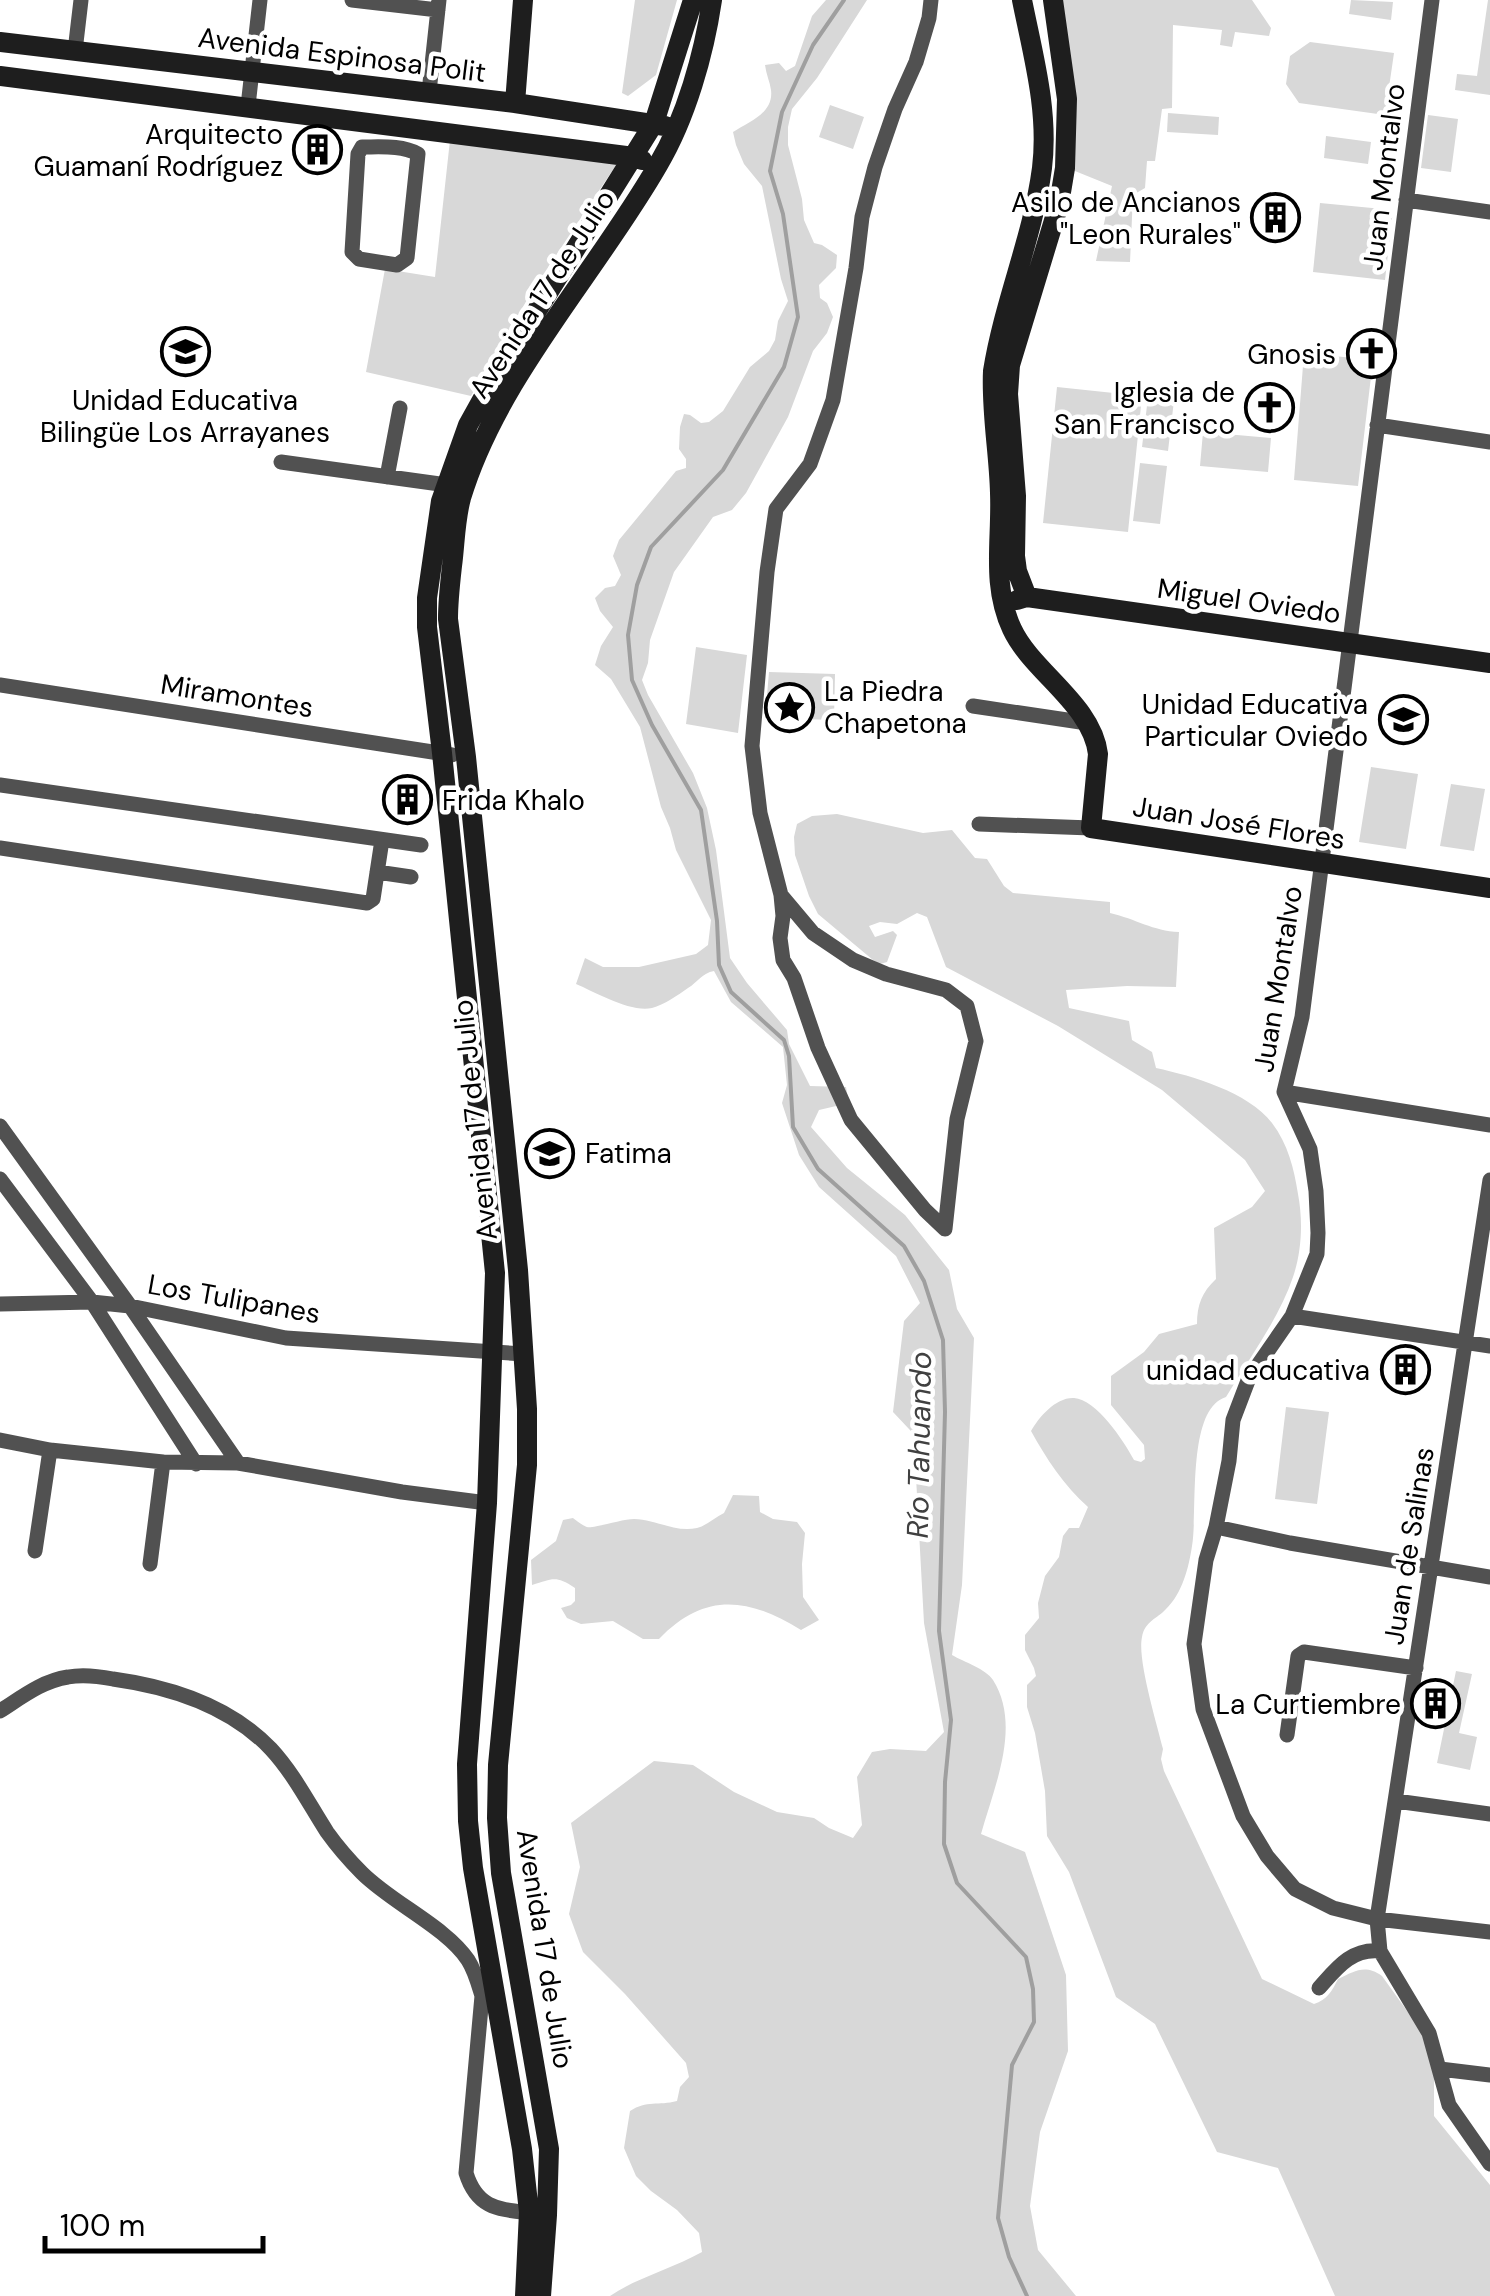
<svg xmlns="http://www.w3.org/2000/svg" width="1490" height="2296" font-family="'DM Sans',sans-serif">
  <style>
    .green { fill: #d8d8d8 }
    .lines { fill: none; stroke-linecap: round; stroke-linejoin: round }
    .stream { stroke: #9f9f9f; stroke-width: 4 }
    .street { stroke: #515151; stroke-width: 15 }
    .secondary { stroke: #1e1e1e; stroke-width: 20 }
    .labels { text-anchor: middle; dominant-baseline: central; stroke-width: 9; stroke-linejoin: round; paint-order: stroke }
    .street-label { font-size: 28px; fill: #000; stroke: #fff }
    .poi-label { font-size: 28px; fill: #000; stroke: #fff; text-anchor: end }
    .water-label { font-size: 30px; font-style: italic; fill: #404040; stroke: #fff }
  </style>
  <rect width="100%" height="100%" fill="#fff"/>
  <path class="green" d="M635 0H677L656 75 628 96 622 93Z
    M826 0H867L817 78 792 109 788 127V145L802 199 804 220 814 243 822 245 837 255 836 268 819 285 820 298 827 303 833 317 827 333 813 351 788 417 746 493 732 510 713 517 674 572 650 640 648 663 642 680 648 695 693 773 707 808 716 850 730 958 747 983 787 1030 789 1044 810 1086 846 1087 849 1103 819 1110 811 1127 847 1168 905 1215 949 1270 957 1309 974 1338 962 1585 952 1655C964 1662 986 1669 993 1680 1022 1726 994 1787 981 1834L1025 1852 1066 1975 1068 2051 1040 2132 1030 2206 1038 2250 1076 2296H610C638 2277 672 2269 702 2252L699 2233 677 2210 651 2191 636 2176 624 2148 630 2111C647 2100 658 2106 677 2101L680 2087 689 2077 686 2063 625 1994 583 1952 569 1914 580 1867 571 1823 654 1761 693 1765 734 1792 777 1812 814 1818 829 1828 853 1838 862 1825 857 1777 872 1752 890 1749 926 1751 944 1732 924 1623 916 1477 925 1446 893 1412 904 1321 920 1303 896 1256 819 1187 799 1155 782 1103 787 1085 783 1047 731 1002 714 971C702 973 698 982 688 988 678 995 664 1005 652 1008 631 1013 595 992 576 984L585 958 603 967H639L696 954 708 945 711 920 676 850 670 828 661 807 640 727 611 679 595 665 601 646 613 627 600 611 595 598 605 588 615 586 621 575 613 556 619 540 676 471 686 468V459L679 449 680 427 684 414 690 415 701 423 709 422 723 411 750 367 769 351 775 340 778 321 788 301 781 279 762 186 744 164 736 145 733 132C749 122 774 113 771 90 770 82 766 74 765 65L779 63 786 71 795 66 812 16Z
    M1061 0H1252L1271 28 1269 36 1235 32 1232 47 1220 45 1222 30 1173 25 1172 108 1162 109 1155 161H1147L1145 188 1133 195 1130 262 1096 261 1112 186 1070 169Z
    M1351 0 1393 2 1391 20 1349 14Z
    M1488 0H1490V95L1455 90 1457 74 1477 76Z
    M1310 42 1394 53 1385 115 1299 103 1286 84 1290 56Z
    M830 105 864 117 853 149 819 137Z
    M1168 113 1219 117 1218 135 1167 132Z
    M1428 115 1458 119 1451 172 1421 168Z
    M1326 136 1371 142 1368 164 1324 158Z
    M450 140 618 162 531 293 471 396 366 372 385 269 435 277Z
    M1320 203 1393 210 1385 280 1313 272Z
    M1304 353 1373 360 1358 486 1294 480Z
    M1057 387 1142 396 1128 532 1043 523Z
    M1149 389 1175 392 1168 451 1142 447Z
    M1203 432 1271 438 1268 472 1200 466Z
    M1140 463 1167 466 1160 524 1133 521Z
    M696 647 747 655 738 733 686 724Z
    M769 672 835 674 834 720 765 718Z
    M1371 767 1418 774 1406 849 1359 842Z
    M1451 784 1485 789 1474 851 1440 846Z
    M837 814 923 833 952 830 975 858 987 859 1004 886 1013 893 1110 902V913C1136 919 1153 931 1179 932L1176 987 1127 986 1066 990 1069 1008 1129 1021 1132 1040 1152 1052 1156 1068C1193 1076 1248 1092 1272 1123 1288 1144 1294 1169 1298 1194 1303 1220 1302 1251 1293 1277 1279 1319 1249 1358 1226 1397 1186 1409 1198 1512 1192 1546 1189 1567 1182 1594 1166 1609 1157 1619 1145 1621 1142 1637 1137 1659 1157 1724 1163 1749L1161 1759 1164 1771 1262 1979 1314 2004C1327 2000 1332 1991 1338 1979 1355 1971 1365 1964 1382 1976L1425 2036 1434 2071V2116L1490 2185V2296H1335L1278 2168 1217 2152 1155 2024 1116 1997 1069 1872 1047 1836 1045 1791 1035 1733 1027 1707V1685L1036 1676 1034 1668 1025 1650V1635L1039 1618 1038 1603 1045 1576 1059 1557 1063 1536 1069 1528H1079L1088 1507C1064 1486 1046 1458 1031 1431 1039 1417 1056 1397 1074 1398 1096 1399 1124 1441 1134 1460L1141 1462 1145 1459 1144 1445 1111 1405V1376L1144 1352 1159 1334 1197 1324C1197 1305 1202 1292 1216 1279L1214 1228 1252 1207 1265 1191 1245 1160 1162 1090 1058 1026 946 967 927 917 917 913 897 924 880 922 869 926 875 937 893 931 897 935 887 962 880 964 873 960 818 914 809 896 795 855 794 837 797 824 812 816Z
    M1286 1407 1329 1412 1317 1504 1275 1499Z
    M733 1495 759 1496 760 1512 773 1519 797 1522 805 1533 802 1564 803 1597 819 1620 801 1630C748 1597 704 1592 659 1639H643L613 1621 581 1624 567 1618 561 1608 571 1605 575 1601V1588C555 1575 553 1579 532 1585L531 1560 556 1541 563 1520 573 1518C574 1519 585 1527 587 1527 592 1529 622 1519 634 1519 655 1519 675 1533 697 1528 706 1526 715 1517 724 1513Z
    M1456 1671 1472 1674 1459 1733 1477 1737 1470 1770 1437 1763Z"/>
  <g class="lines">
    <path class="stream" d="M844 0 813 45 782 112 770 171 783 214 798 317 784 367 723 470 651 547 637 585 628 635 632 680 652 725 701 810 717 921 719 965 731 992 784 1040 789 1056 793 1127 818 1169 904 1246 924 1281 943 1340 945 1412 939 1631 951 1720 945 1782 944 1844 957 1883 1026 1957 1033 1989 1034 2022 1012 2065 998 2218 1009 2257 1027 2296"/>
    <path class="street" d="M352 0 438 10
      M931 0 929 18 916 62 895 109 875 167 862 217 856 268 833 400 810 464 776 509 767 572 752 746 760 813 781 895 783 916 780 938 783 960 794 978 818 1048 851 1120 925 1210 945 1229
      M1432 0 1302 1017 1284 1092 1310 1149 1316 1191 1318 1233 1317 1254 1292 1316 1249 1378 1233 1420 1229 1461 1216 1527 1206 1560 1194 1644 1203 1709 1243 1816 1267 1856 1295 1889 1333 1908 1377 1919 1490 1932
      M75 51 81 0
      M429 92 439 0
      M248 106 260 0
      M362 147C381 147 402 145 418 154L407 258 397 265 359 259 352 252 358 154Z
      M1406 200 1490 212
      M1377 425 1490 442
      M281 462 447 485
      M387 477 400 408
      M0 685 452 755
      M973 706 1087 723
      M0 785 421 845
      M979 824 1091 828
      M0 848 367 903 373 899 382 840
      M377 872 411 877
      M781 895 813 933 853 960 886 974 946 990 967 1006 976 1041 957 1119 945 1229
      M1284 1092 1490 1125
      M0 1126 130 1306 238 1463
      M0 1179 92 1302 196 1464
      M1490 1180 1377 1919 1380 1951 1429 2033 1449 2105 1490 2164
      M0 1304 92 1302 130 1306 286 1338 524 1354
      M1292 1316 1490 1346
      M0 1440 50 1450 163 1462 238 1463 402 1492 487 1503
      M1216 1527 1290 1543 1490 1577
      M35 1551 50 1450
      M150 1564 163 1462
      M0 1711C22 1697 42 1681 68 1677 83 1674 98 1676 113 1679 171 1687 230 1706 271 1749 294 1774 309 1804 327 1832 337 1846 349 1860 362 1873 392 1903 446 1927 468 1960 475 1971 478 1983 482 1996L466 2173C478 2212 503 2209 538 2214
      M1287 1735 1298 1656 1304 1652 1416 1668
      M1396 1801 1490 1814
      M1319 1988C1336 1969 1351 1948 1380 1951
      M1440 2069 1490 2075"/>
    <path class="secondary" d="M1022 0C1033 55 1049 111 1042 168 1033 237 1004 302 993 371 991 412 999 452 1000 493 1002 540 991 584 1012 629 1032 672 1092 704 1098 754L1091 828 1490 888
      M0 42 515 103 665 126
      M0 76 634 157 642 160
      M515 103 523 0
      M1027 597 1017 571 1015 556 1016 496 1008 394 1010 365 1059 204 1065 168 1067 99 1053 0
      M1017 600 1027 597 1490 663
      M525 2296 529 2212 522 2149 473 1868 468 1821 467 1764 487 1503 495 1273 442 753 427 627V598L441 501 468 425 488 389 654 123 693 0
      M541 2296 547 2215 549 2149 501 1873 497 1818 498 1765 527 1465V1409L518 1270 466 757 448 619C448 601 450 584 452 566 455 543 455 520 461 498 497 378 596 273 658 165 686 118 704 54 712 0"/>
  </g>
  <defs>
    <symbol id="building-ring" viewBox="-11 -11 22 22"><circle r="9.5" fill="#fff" stroke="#000" stroke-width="1.5"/><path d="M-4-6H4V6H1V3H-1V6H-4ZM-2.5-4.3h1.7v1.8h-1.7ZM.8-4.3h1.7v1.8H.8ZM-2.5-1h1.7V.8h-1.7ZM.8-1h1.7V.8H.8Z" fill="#000"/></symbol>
    <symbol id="school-ring" viewBox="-11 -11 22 22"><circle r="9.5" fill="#fff" stroke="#000" stroke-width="1.5"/><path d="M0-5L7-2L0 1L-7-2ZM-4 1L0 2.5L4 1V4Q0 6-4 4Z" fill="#000"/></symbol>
    <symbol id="church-ring" viewBox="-11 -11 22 22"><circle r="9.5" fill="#fff" stroke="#000" stroke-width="1.5"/><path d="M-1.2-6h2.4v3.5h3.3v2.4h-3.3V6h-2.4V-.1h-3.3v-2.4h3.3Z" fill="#000"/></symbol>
    <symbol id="sight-ring" viewBox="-11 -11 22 22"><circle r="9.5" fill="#fff" stroke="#000" stroke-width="1.5"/><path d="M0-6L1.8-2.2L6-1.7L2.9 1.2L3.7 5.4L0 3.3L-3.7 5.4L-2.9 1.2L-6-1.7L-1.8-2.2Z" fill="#000"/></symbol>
  </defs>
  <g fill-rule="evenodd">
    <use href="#building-ring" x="290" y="122" width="55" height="55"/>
    <use href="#building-ring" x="1248" y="190" width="55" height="55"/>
    <use href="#school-ring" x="158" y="324" width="55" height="55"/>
    <use href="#church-ring" x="1344" y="326" width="55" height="55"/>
    <use href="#church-ring" x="1242" y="380" width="55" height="55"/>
    <use href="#sight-ring" x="762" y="680" width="55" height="55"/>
    <use href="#school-ring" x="1376" y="692" width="55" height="55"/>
    <use href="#building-ring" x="380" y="772" width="55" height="55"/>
    <use href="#school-ring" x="522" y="1126" width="55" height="55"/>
    <use href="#building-ring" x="1378" y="1342" width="55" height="55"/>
    <use href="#building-ring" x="1408" y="1676" width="55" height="55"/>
  </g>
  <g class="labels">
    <g class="street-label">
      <text transform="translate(342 55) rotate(7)">Avenida Espinosa Polit</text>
      <text transform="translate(1384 177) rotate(-83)">Juan Montalvo</text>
      <text transform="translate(542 294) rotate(-57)">Avenida 17 de Julio</text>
      <text transform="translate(1249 601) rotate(8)">Miguel Oviedo</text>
      <text transform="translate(237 696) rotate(9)">Miramontes</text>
      <text transform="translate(1239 823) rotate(9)">Juan José Flores</text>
      <text transform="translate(1278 979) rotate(-81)">Juan Montalvo</text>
      <text transform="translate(475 1120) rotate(-96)">Avenida 17 de Julio</text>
      <text transform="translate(234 1299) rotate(10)">Los Tulipanes</text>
      <text transform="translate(1409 1546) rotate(-81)">Juan de Salinas</text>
      <text transform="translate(545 1949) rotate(81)">Avenida 17 de Julio</text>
    </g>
    <g class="poi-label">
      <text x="283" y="134">Arquitecto<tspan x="283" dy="32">Guamaní Rodríguez</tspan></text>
      <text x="1241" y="202">Asilo de Ancianos<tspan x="1241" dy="32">"Leon Rurales"</tspan></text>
      <text x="1336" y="354">Gnosis</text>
      <text x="1235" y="392">Iglesia de<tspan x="1235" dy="32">San Francisco</tspan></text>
      <text x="185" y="400" text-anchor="middle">Unidad Educativa<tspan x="185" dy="32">Bilingüe Los Arrayanes</tspan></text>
      <text x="824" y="691" text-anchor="start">La Piedra<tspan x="824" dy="32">Chapetona</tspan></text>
      <text x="1368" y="704">Unidad Educativa<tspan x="1368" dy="32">Particular Oviedo</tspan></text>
      <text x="442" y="800" text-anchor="start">Frida Khalo</text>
      <text x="585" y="1153" text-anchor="start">Fatima</text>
      <text x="1370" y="1370">unidad educativa</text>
      <text x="1401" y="1704">La Curtiembre</text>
    </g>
    <g class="water-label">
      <text transform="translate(919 1445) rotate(-89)">Río Tahuando</text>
    </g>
  </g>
  <path d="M45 2236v15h218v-15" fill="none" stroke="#000000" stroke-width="5"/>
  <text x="60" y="2236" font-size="30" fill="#000000" stroke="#ffffff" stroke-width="8" paint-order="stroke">100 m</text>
</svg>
